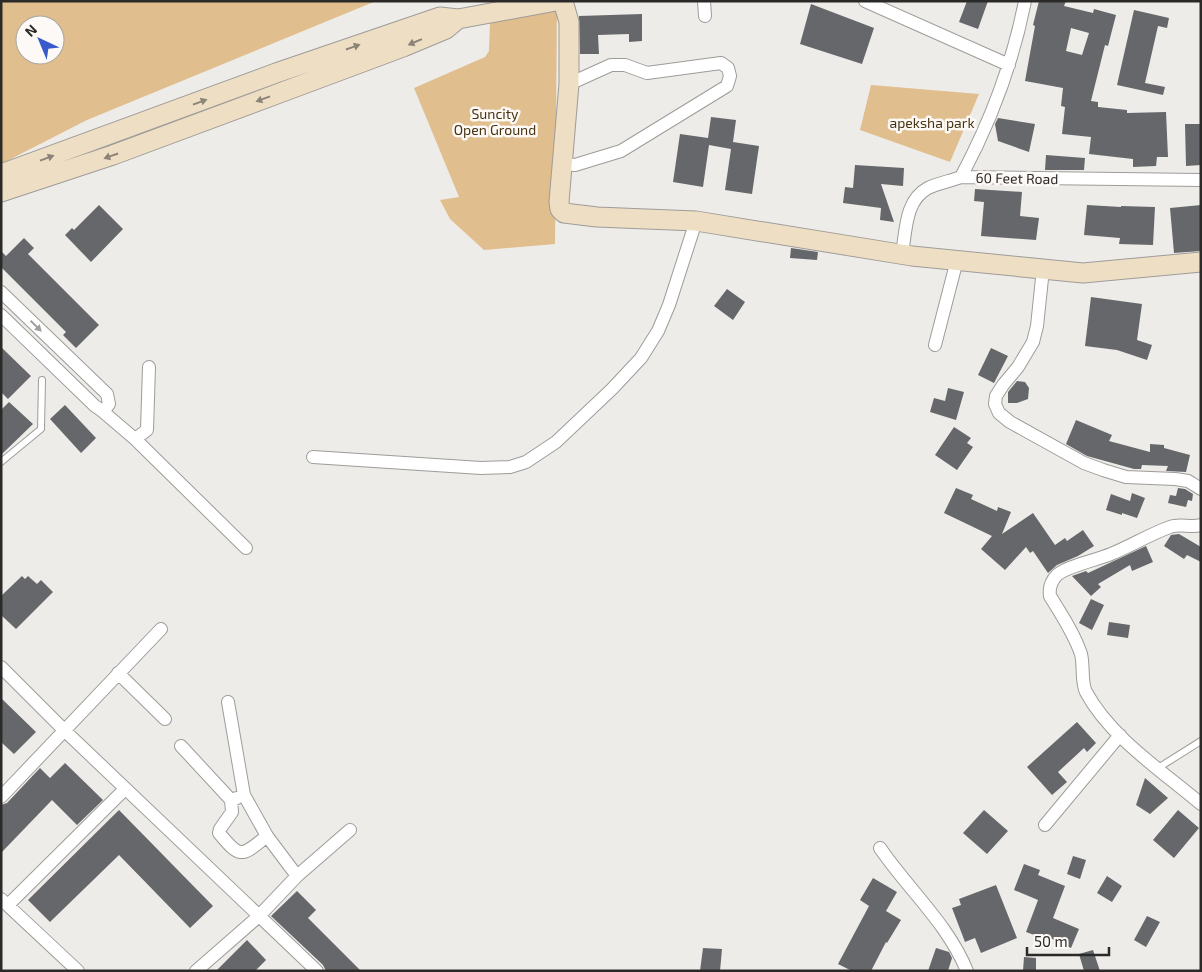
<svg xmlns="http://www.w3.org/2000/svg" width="1202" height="972" font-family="'Exo 2',sans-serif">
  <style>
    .green { fill: #e0be8d; fill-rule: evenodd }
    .building { fill: #65676a; fill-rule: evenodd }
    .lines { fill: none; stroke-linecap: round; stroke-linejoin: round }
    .lane-casing { stroke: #9e9c99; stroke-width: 8 }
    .street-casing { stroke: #9e9c99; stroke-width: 14 }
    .secondary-casing { stroke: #9e9c99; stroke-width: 21 }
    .lane { stroke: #fff; stroke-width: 6 }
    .street { stroke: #fff; stroke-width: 12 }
    .secondary { stroke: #eedec4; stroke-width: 19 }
    .oneway { fill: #8c8476 }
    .oneway2 { fill: #a09f9f }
    .labels { text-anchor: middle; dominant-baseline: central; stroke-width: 5; stroke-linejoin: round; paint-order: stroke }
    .park-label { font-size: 14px; fill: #493411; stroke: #fcf9f6 }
    .street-label { font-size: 14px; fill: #2b2a29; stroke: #fcf9f6 }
  </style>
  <rect width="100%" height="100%" fill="#eeece9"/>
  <path class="green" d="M1 1H376L87 120 1 164ZM25 25H55V55H25Z
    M557 4 555 244 484 250 450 219 440 200 459 197 414 88 485 57 489 51 490 20Z
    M871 85 979 94 950 162 860 130Z"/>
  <path class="building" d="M967 1H988L978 29 959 22Z
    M1039 1H1066L1064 6 1093 13 1094 9 1116 15 1108 46 1105 45 1091 101 1098 102V107L1127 110V113L1166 112 1168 157H1157L1156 166 1133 167V159L1089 154 1091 137 1062 134 1065 107 1061 106 1063 88 1025 81 1035 26 1033 25ZM1071 28 1089 33 1082 55 1066 51Z
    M811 4 874 28 862 64 800 44Z
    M1134 10 1169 18 1167 28 1158 26 1145 83 1165 87 1163 95 1117 85Z
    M642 14V41L629 42V34L598 35 599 54H580L579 16Z
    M711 117 736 120 733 142 759 146 752 194 725 190 731 149 709 145 703 187 673 182 680 134 708 138Z
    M998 118 1035 124 1029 152 998 141 995 124Z
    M1185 124H1201V165L1186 166Z
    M1046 155 1085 158 1084 170H1045Z
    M855 165 904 168 903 186 881 184 894 222 880 220 881 208 843 203 845 187 853 188Z
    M975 189 1022 192 1020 216 1039 218 1036 240 981 236 984 202 974 201Z
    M99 205 123 229 91 262 65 235 72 228 74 230Z
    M1087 205 1121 207V206L1155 207 1153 245 1119 244 1120 238 1084 235Z
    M1201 205V251L1174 253 1170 208Z
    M24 238 34 248 28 254 99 325 76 348 63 335 66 332 1 267V251L6 256Z
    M791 248 818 252 817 260 790 258Z
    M727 289 745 302 733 320 714 306Z
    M1091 297 1142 304 1137 340 1152 345 1147 360 1117 350 1085 346Z
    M1 347 31 376 8 399 1 392Z
    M991 348 1008 356 994 383 978 375Z
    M1017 381 1025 382 1029 388 1028 399 1017 403H1008V392Z
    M948 388 964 392 956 420 930 412 934 398 945 401Z
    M9 402 33 424 1 455V410Z
    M65 405 96 438 81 453 50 419Z
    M1076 420 1112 435 1109 441 1150 452V444L1164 445V448L1190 455 1186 472 1166 471 1168 466 1142 465 1141 469H1134L1087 456 1066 444Z
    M954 427 971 438 967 443 973 447 957 470 935 455Z
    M956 488 973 495 971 499 997 511 998 507 1011 512 1002 534 1033 513 1055 545 1065 538 1067 541 1083 530 1094 546 1078 556 1057 565 1048 573 1033 551 1030 553 1026 547 1005 570 981 549 992 536 944 513Z
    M1178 488 1185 489 1193 494 1192 501 1188 500 1186 507 1168 503 1170 495 1176 496Z
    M1132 493 1145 498 1137 518 1122 513V515L1106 510 1111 494 1130 501Z
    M1179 534 1201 547V562L1187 555 1184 559 1164 546 1171 535Z
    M1146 546 1153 562 1132 571 1130 565 1098 584 1101 587 1091 596 1072 576 1086 571 1088 573Z
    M22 576 25 579 28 576 37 584 41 580 53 592 16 629 1 615V596Z
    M1091 599 1104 605 1092 630 1079 623Z
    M1109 622 1130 625 1128 638 1107 635Z
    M1 698 36 732 14 754 1 742Z
    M1077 722 1096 743 1087 752 1084 748 1058 772 1067 782 1052 795 1027 767Z
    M65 763 103 800 77 825 52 800 1 853V805L7 803 40 768 50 778Z
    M1145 778 1168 798 1150 814 1136 805Z
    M119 810 213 906 190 928 119 855 50 922 28 900Z
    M984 810 1008 831 987 854 963 833Z
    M1178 810 1199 828 1174 858 1153 840Z
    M1073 856 1086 860 1080 879 1067 874Z
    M1024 864 1040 870 1038 875 1065 886 1053 918 1079 929 1071 948 1046 936 1045 939 1026 932 1038 900 1014 890Z
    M1107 876 1122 886 1112 902 1097 893Z
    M873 878 897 892 886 911 901 920 887 943 886 942 871 971H852L838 964 869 906 860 900Z
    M996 885 1017 938 981 953 975 938 965 942 952 908 961 905 959 899Z
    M297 891 316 910 308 918 361 971H326L323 965 271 916Z
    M1147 916 1160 922 1146 947 1134 940Z
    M247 940 266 960 255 971H216Z
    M703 948 722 949 720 971H700Z
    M936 948 949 952 952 958 948 971H928Z
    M1093 950 1100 971H1084L1079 954Z
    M1024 957 1036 958V971H1023Z"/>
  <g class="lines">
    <defs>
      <path id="lane" d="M1 462 41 429 42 380
        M1158 768 1201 741"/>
      <path id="street" d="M704 1 705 16
        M865 1 1009 65
        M1025 1C1013 62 990 123 961 177L1201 180
        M562 164 575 165 621 151 727 86 730 76 728 68 721 63 647 73 625 65H611L569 84
        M902 254C906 231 905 200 928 188 938 183 951 181 961 177
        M1043 269 1037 326 1033 342 1018 367 1003 385 996 396 995 404 999 413 1010 422 1084 463 1103 470 1126 477 1175 479 1188 481 1201 489
        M1 292 107 394 109 404 106 408 101 410 95 406 1 315
        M935 345 957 260
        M149 367 147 430 135 439 246 548
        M101 410 135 439
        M313 457 481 468 510 467 526 462 556 442 612 389 641 358 658 331 669 305 696 221
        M1201 525C1191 528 1180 523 1170 527 1150 534 1131 546 1111 554 1097 560 1067 566 1057 575 1051 581 1049 589 1050 596 1061 614 1074 633 1081 654 1084 665 1081 683 1086 692 1110 737 1162 771 1201 804
        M1 667 64 730 317 971
        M118 673 165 719
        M228 702 244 795 267 836 297 876
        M181 746 231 800 237 798
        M1 797 161 629
        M231 800 232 812 220 829 219 833C241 860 242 856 267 836
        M1045 825 1120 735
        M880 848C908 889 948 924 967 971
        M1 899 78 971
        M8 905 125 789
        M196 971 259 916 297 876 350 830"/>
      <path id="secondary" d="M563 1 569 22V84L559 202 560 209 564 213 597 217 696 221 912 256 1083 273 1201 262
        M1 174 276 73 440 17 458 19 556 1
        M1 192 113 155 285 91 403 47 446 29 458 19"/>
    </defs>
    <use href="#lane" class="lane-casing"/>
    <use href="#street" class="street-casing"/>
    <use href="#secondary" class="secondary-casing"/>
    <use href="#lane" class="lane"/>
    <use href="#street" class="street"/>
    <use href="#secondary" class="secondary"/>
  </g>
  <defs><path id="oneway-solid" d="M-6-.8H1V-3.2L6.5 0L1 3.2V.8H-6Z" transform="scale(1.25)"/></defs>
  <g class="oneway">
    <use href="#oneway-solid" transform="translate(415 42) rotate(157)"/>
    <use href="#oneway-solid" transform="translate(353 47) rotate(-19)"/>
    <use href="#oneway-solid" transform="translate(263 99) rotate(160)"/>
    <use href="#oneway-solid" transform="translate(200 102) rotate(-20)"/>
    <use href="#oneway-solid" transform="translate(111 156) rotate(161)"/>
    <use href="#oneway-solid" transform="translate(47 158) rotate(-20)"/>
  </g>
  <use class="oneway2" href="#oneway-solid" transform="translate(36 326) rotate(44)"/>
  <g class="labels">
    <g class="park-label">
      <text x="495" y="113">Suncity<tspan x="495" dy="16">Open Ground</tspan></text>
      <text x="932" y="122">apeksha park</text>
    </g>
    <g class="street-label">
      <text transform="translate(1017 178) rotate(1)">60 Feet Road</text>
    </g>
  </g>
  <rect width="1202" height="972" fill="none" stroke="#2b2a29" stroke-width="5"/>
  <g transform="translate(40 40) rotate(316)"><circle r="24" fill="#fcf9f6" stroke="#a8a6a4"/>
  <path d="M0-4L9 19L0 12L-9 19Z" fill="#385acb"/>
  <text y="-8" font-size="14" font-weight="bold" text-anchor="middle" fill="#2b2a29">N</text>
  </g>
  <path d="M1027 947v8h82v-8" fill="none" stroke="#2b2a29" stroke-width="2.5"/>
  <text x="1034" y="947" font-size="15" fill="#2b2a29" stroke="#fcf9f6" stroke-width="4" paint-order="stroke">50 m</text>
</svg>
